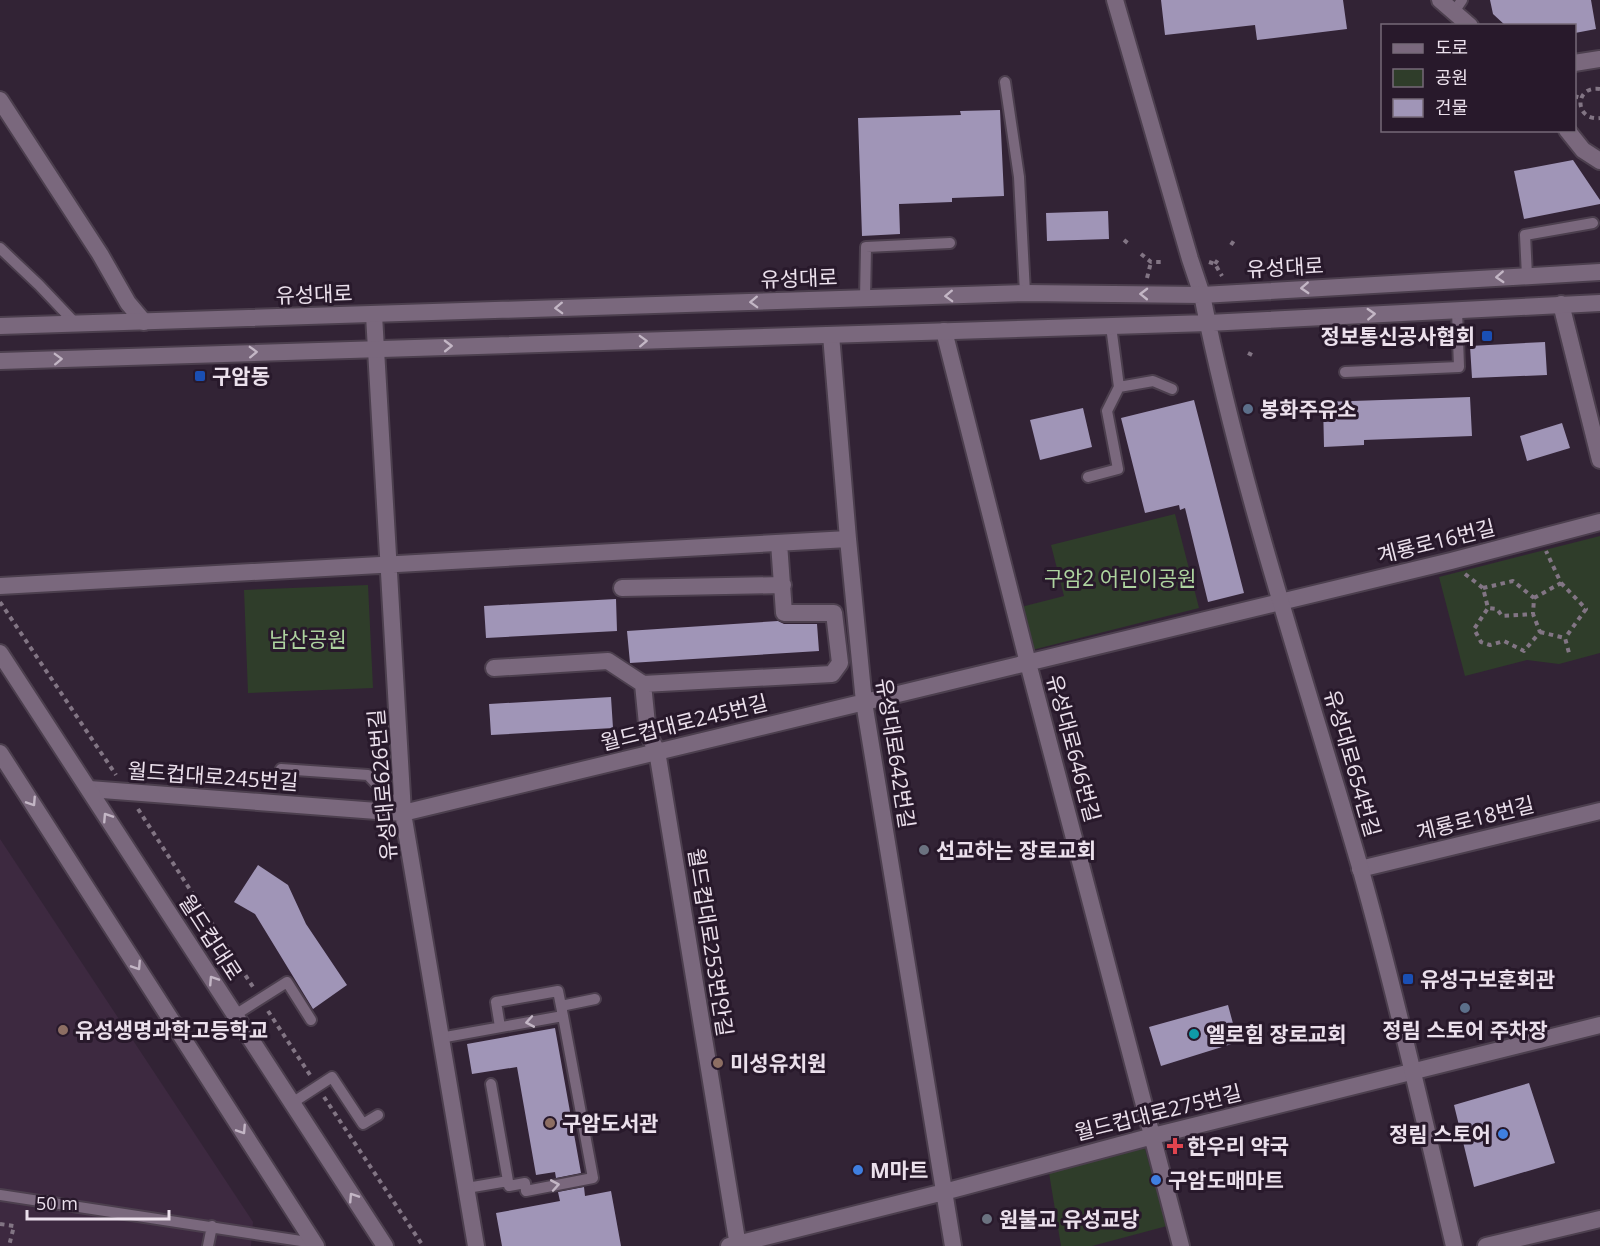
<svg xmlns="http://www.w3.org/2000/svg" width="1600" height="1246" font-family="'Open Sans','Noto Sans KR',sans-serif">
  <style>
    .built { fill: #3d2940 }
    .green { fill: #2f3d2a }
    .building { fill: #a095b7 }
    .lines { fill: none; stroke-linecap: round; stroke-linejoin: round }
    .service-casing { stroke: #4c3f4e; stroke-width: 14 }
    .minor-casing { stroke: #4c3f4e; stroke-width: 20 }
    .tertiary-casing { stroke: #4c3f4e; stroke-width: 20 }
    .path { stroke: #827584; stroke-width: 4; stroke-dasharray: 4.5 4.5; stroke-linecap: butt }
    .service { stroke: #7a687d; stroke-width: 10 }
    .minor { stroke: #7a687d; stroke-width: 16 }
    .tertiary { stroke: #7a687d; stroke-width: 16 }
    .oneway { stroke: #c3b6c5 }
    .transit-dot { fill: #1a4fb4; stroke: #28192b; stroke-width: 2 }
    .service-dot { fill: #5c6f8a; stroke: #28192b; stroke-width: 2 }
    .worship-dot { fill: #6b7280; stroke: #28192b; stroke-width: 2 }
    .education-dot { fill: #8d6e63; stroke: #28192b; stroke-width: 2 }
    .culture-dot { fill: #0f9aa8; stroke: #28192b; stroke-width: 2 }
    .shop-dot { fill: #3f7fe0; stroke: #28192b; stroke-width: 2 }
    .health-dot { fill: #e0444e; stroke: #28192b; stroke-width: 2 }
    .labels { text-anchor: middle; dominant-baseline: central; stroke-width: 6; stroke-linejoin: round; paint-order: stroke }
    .street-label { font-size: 21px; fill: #ebe0ec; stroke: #28192b }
    .poi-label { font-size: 21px; font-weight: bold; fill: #ebe0ec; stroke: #28192b; text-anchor: start }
    .park-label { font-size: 21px; fill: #add39f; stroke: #28192b }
  </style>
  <rect width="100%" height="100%" fill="#322335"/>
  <path class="built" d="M0 839 253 1222 251 1246H0Z"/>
  <path class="green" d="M1175 514 1199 608 1032 650 1021 607 1064 596 1051 545Z
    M1600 536V653L1559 664 1527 660 1465 676 1439 577Z
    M368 585 373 688 248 693 244 590Z
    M1143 1142 1167 1226 1092 1246H1061L1049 1173Z"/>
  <path class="building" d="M1161 0H1343L1347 29 1257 40 1255 25 1165 35Z
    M1490 0H1591L1596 29 1575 33V26H1506L1493 14Z
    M1000 110 1004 196 952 198V202L899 204 900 234 862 236 858 118 961 115 960 111Z
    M1573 160 1600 200V204L1524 219 1514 171Z
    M1108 211 1109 239 1047 241 1046 213Z
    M1545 342 1547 375 1472 378 1470 346Z
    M1470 397 1472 436 1364 440V445L1324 447 1323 402Z
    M1194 400 1244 593 1208 602 1185 508 1180 510 1179 505 1145 513 1121 418Z
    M1083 408 1092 447 1040 460 1030 420Z
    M1562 423 1570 448 1527 461 1520 436Z
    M616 599 617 631 486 638 484 606Z
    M778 621 784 624H817L819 651 630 663 627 631Z
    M611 697 613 728 491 735 489 704Z
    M258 865 288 885 306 924 347 985 313 1009 255 914 234 902Z
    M1228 1005 1238 1042 1161 1066 1149 1027Z
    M555 1028 581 1173 556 1178 555 1172 536 1175 517 1067 472 1074 467 1044Z
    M1529 1083 1555 1163 1474 1187 1454 1105Z
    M584 1187 585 1196 611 1191 621 1246H502L496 1213 560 1201 558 1192Z"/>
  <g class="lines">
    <defs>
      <path id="service" d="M1454 12 1462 0
        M1005 82 1019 177 1025 293
        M0 248 39 285 76 324
        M1527 276 1525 235 1593 223
        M865 298 866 247 950 243
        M1345 372 1459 367 1457 310
        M1119 387 1153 381 1172 389
        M1088 477 1118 469 1107 411 1119 387 1111 326
        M281 769 368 775 403 812
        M561 1006 595 999
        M235 1015 287 982 311 1020
        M500 1027 496 1002 558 991 563 1016
        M440 1038 563 1016 593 1178 526 1191 525 1183 509 1186 508 1181 467 1188
        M491 1084 508 1181
        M292 1103 332 1077 363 1124 378 1115
        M0 1195 314 1243
        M208 1246 212 1226"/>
      <path id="minor" d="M1115 0 1190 259 1202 295
        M1440 0 1470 26
        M1574 63 1600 59
        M0 100 100 254 128 303 144 322
        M1567 130 1583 150 1600 161
        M1561 304 1600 460
        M374 315 403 813 476 1246
        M944 331 1028 663 1181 1246
        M831 335 848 539 864 702 953 1246
        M0 586 848 539
        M622 588 783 585
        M494 668 608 661 643 684
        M89 789 403 813 1451 561 1600 522
        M1360 869 1600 811
        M729 1246 944 1192 1153 1136 1600 1025
        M738 1246 657 751 648 734 643 684 832 674 840 663 834 613H784L779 543
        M1486 1246 1600 1219"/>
      <path id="tertiary" d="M1202 295C1241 489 1305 677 1360 867 1395 992 1424 1119 1454 1246
        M0 326 1025 293 1202 295 1600 272
        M0 361 1208 323 1600 303
        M0 653 385 1246
        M0 753 316 1246"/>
    </defs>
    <use href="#service" class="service-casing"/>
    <use href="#minor" class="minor-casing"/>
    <use href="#tertiary" class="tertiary-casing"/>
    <path class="path" d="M1600 89C1574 85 1574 121 1600 118
      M1574 96 1581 98
      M1124 240 1130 245
      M1231 245 1235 239
      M1141 254 1151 262H1165
      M1209 262 1215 264 1222 276
      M1215 264 1219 258
      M1147 278 1151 262
      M1248 353 1254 356
      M1465 574 1483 588 1488 608 1474 629 1481 642 1490 645 1504 641 1524 651 1540 632 1533 614 1502 616 1497 609 1488 608
      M1561 583 1586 609 1565 638
      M1483 588 1513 581 1534 598 1533 614
      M1534 598 1561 583 1546 551
      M0 602 116 775
      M1540 632 1565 638 1569 653
      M138 809 253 987
      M268 1011 310 1075
      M324 1097 423 1246
      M0 1224 14 1226 9 1246"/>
    <use href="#service" class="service"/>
    <use href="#minor" class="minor"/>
    <use href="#tertiary" class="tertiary"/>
  </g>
  <defs><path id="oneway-chevron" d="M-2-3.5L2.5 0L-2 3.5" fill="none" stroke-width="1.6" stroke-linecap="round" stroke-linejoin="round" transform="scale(1.5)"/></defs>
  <g class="oneway">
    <use href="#oneway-chevron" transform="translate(1500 277) rotate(177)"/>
    <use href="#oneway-chevron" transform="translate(1305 288) rotate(177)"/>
    <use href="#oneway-chevron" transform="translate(1144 294) rotate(-179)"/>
    <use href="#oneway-chevron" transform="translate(949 296) rotate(178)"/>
    <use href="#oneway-chevron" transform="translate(754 302) rotate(178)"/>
    <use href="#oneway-chevron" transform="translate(559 308) rotate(178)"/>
    <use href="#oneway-chevron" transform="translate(1371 314) rotate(-3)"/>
    <use href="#oneway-chevron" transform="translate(643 341) rotate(-2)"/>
    <use href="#oneway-chevron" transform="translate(448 346) rotate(-1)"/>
    <use href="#oneway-chevron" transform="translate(253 352) rotate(-2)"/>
    <use href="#oneway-chevron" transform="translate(58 359) rotate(-2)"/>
    <use href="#oneway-chevron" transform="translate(32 802) rotate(57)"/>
    <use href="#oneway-chevron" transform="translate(107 817) rotate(-123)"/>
    <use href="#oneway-chevron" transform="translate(137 966) rotate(57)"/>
    <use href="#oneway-chevron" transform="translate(213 980) rotate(-123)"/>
    <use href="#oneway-chevron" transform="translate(530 1022) rotate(170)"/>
    <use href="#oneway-chevron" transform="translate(242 1130) rotate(57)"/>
    <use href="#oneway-chevron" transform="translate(555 1185) rotate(-10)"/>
    <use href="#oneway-chevron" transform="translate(353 1197) rotate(-123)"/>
  </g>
  <g class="transit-dot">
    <rect x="1481" y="330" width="12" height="12" rx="3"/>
    <rect x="194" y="370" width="12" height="12" rx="3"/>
    <rect x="1402" y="973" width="12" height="12" rx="3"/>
  </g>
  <g class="service-dot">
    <circle cx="1248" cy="409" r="6"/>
    <circle cx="1465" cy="1008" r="6"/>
  </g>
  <g class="worship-dot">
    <circle cx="924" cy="850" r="6"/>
    <circle cx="987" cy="1219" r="6"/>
  </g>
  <g class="education-dot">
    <circle cx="63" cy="1030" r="6"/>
    <circle cx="718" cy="1063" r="6"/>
    <circle cx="550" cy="1123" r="6"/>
  </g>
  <circle class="culture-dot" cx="1194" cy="1034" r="6"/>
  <g class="shop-dot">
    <circle cx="1503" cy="1134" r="6"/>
    <circle cx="858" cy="1170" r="6"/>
    <circle cx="1156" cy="1180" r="6"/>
  </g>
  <path class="health-dot" d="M1172 1137h6v6h6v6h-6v6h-6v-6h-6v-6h6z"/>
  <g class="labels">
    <g class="street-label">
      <text transform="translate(1285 267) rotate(-3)">유성대로</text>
      <text transform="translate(799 278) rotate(-2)">유성대로</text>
      <text transform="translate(314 294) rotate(-2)">유성대로</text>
      <text transform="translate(1436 541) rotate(-14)">계룡로16번길</text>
      <text transform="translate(684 722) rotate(-14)">월드컵대로245번길</text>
      <text transform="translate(1074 748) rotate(75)">유성대로646번길</text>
      <text transform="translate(896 753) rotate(81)">유성대로642번길</text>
      <text transform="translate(1353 763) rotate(74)">유성대로654번길</text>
      <text transform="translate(213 776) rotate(4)">월드컵대로245번길</text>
      <text transform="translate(382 785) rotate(-95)">유성대로626번길</text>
      <text transform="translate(1475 818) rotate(-14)">계룡로18번길</text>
      <text transform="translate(211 937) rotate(57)">월드컵대로</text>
      <text transform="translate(711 942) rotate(81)">월드컵대로253번안길</text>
      <text transform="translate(1158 1112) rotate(-14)">월드컵대로275번길</text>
    </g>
    <g class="poi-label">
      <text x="1475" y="336" text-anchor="end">정보통신공사협회</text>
      <text x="212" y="376">구암동</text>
      <text x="1260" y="409">봉화주유소</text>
      <text x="936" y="850">선교하는 장로교회</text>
      <text x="1420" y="979">유성구보훈회관</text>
      <text x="75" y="1030">유성생명과학고등학교</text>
      <text x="1465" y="1030" text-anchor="middle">정림 스토어 주차장</text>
      <text x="1206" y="1034">엘로힘 장로교회</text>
      <text x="730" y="1063">미성유치원</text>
      <text x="562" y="1123">구암도서관</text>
      <text x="1491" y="1134" text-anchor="end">정림 스토어</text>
      <text x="1187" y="1146">한우리 약국</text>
      <text x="870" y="1170">M마트</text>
      <text x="1168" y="1180">구암도매마트</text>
      <text x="999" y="1219">원불교 유성교당</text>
    </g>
    <g class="park-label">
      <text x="1120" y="578">구암2 어린이공원</text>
      <text x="308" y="639">남산공원</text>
    </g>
  </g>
  <rect x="1381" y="24" width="195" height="108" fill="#28192b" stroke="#766978" stroke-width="1.5"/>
  <rect x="1393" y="44" width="30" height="9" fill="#7a687d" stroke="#766978" stroke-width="1.5"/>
  <text x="1435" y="54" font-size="18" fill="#ebe0ec">도로</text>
  <rect x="1393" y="69" width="30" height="18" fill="#2f3d2a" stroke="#766978" stroke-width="1.5"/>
  <text x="1435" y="84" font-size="18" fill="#ebe0ec">공원</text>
  <rect x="1393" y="99" width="30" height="18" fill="#a095b7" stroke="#766978" stroke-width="1.5"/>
  <text x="1435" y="114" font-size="18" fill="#ebe0ec">건물</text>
  <path d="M27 1210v9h142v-9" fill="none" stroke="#ebe0ec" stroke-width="3"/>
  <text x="36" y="1210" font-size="18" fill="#ebe0ec" stroke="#28192b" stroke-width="4.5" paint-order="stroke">50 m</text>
</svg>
